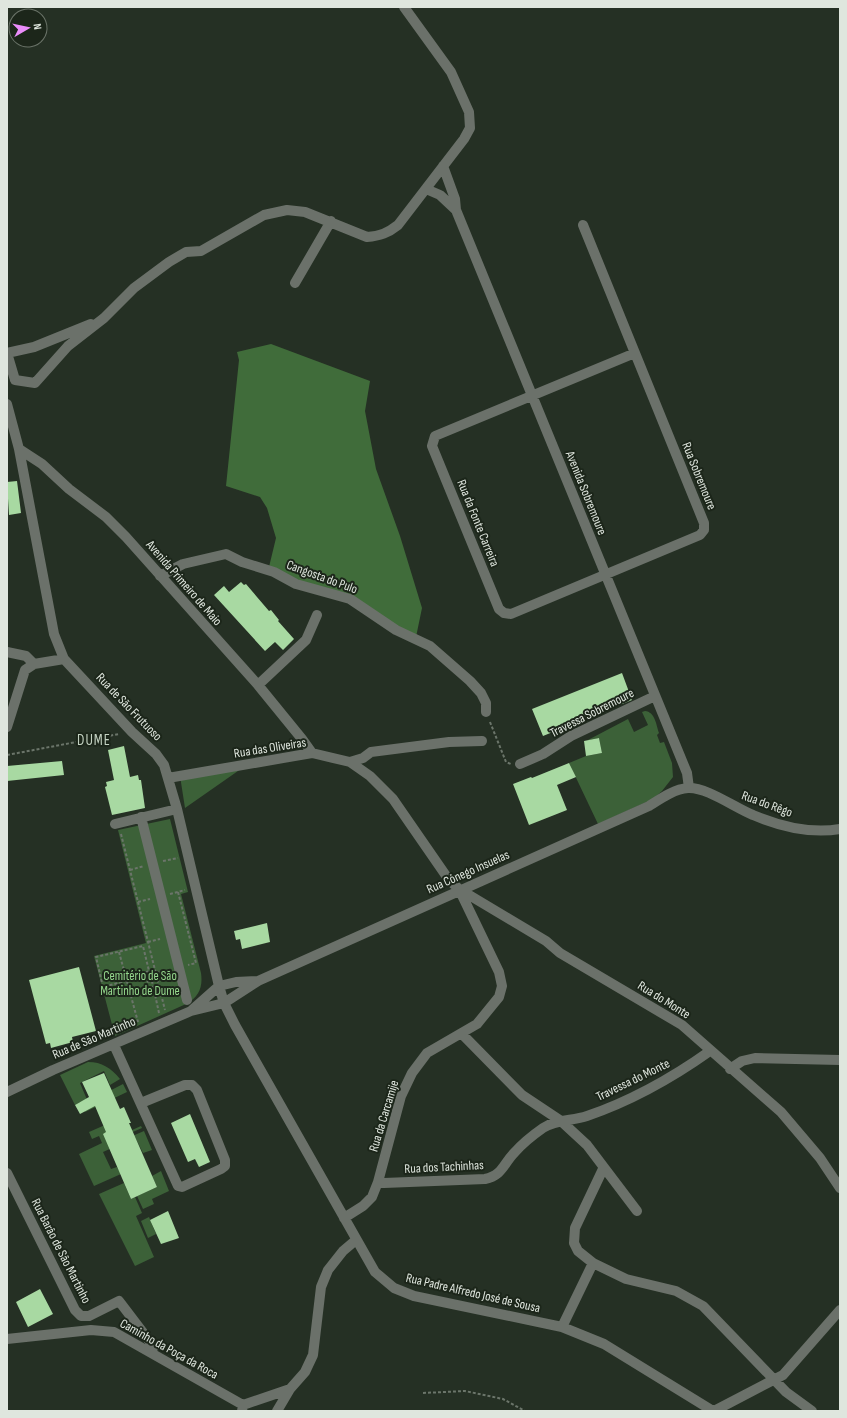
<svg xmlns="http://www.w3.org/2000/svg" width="847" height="1418" font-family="'Sofia Sans Condensed',sans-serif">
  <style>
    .green { fill: #3c6138 }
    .forest { fill: #406c3a }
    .building { fill: #a8d9a2 }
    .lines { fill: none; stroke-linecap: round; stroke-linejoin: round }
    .path { stroke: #6b756a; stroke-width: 2; stroke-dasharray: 3 2; stroke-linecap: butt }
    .minor { stroke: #6b716a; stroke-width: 10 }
    .labels { text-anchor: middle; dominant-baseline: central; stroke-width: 4; stroke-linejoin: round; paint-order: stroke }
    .street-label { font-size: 13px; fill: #dfe6de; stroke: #1c261a }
    .park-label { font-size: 13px; fill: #95d78d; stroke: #1c261a }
    .quarter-label { font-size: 15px; letter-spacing: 1px; fill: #c4d2c2; stroke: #1c261a }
  </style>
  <rect width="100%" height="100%" fill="#253024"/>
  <path class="green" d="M645 711C655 712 656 724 659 733L657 735 660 743 664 742 672 763 673 777 662 791 653 799 598 824 569 763 586 756 602 753 599 738 586 741 628 719 634 732 648 725 642 712Z
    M248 764 185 808 180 776Z
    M170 819 188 892 181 894 201 973C203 987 199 997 186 1004L115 1036 94 956 146 943 118 830Z
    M88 1062C102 1062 111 1068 120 1079L110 1085 104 1071 80 1083 88 1102 123 1084 127 1092 85 1112 80 1102 75 1105 60 1075Z
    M105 1125 112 1139 141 1126 142 1128 119 1138 121 1144 103 1152 111 1169 117 1167 121 1174 94 1186 79 1154 102 1143 99 1136 92 1139 89 1132Z
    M144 1131 152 1150 143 1153 135 1137 124 1142 123 1140Z
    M161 1171 169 1191 152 1199 154 1204 143 1209 137 1196 157 1187 152 1176Z
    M124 1183 131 1199 135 1197 142 1213 136 1216 154 1257 135 1266 99 1194Z
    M149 1217 156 1234 148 1238 141 1221Z"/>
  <path class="forest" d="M271 344 370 381 365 411 376 469 400 536 422 608 416 637 362 604 298 580 269 567 276 538 267 508 260 497 226 486 239 360 237 352Z"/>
  <path class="building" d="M17 481 21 513 9 515 7 482Z
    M241 582 244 585 246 584 269 611 271 610 279 620 278 621 294 639 283 650 275 642 265 651 214 595 224 586 229 592Z
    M622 673 632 700 543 736 532 709Z
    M599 738 602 753 586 756 584 741Z
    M124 746 130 777 138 775 139 780H141L145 808 112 815 105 787 107 786 106 782 114 780 108 750Z
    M62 761 64 775 7 781V766Z
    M569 763 576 777 557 785 567 810 529 825 513 784 531 777 532 778Z
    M267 923 270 942 242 949 240 939 236 940 234 931Z
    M79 967 96 1031 72 1037 73 1042 51 1048 50 1043 46 1044 29 980Z
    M104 1073 120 1109 124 1107 131 1123H129L157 1187 131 1199 103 1134 106 1132 95 1106 80 1114 75 1105 89 1097 82 1082Z
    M190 1114 210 1162 199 1167 195 1159 188 1162 171 1123Z
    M168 1211 179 1238 161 1244 150 1220Z
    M40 1289 53 1314 28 1327 16 1302Z"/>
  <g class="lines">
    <path class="path" d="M490 722 506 762 511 764
      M7 755 119 734
      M121 834 165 1010
      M163 861 178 858
      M130 870 144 866
      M178 892 196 963 188 965
      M170 894 185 890
      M138 902 150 899
      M148 942 160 939
      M119 952 138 1022
      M159 1013 152 981 146 982 144 973 149 971 143 946 96 957 103 987 168 970
      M423 1393 465 1391 503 1399 525 1411"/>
    <path class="minor" d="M443 166 455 199 456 210 687 773 689 788
      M426 189 440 195 456 210
      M583 225 704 523V530L700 535 511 614 504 613 499 609 432 446 435 436 635 353
      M295 283 331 221
      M7 353 15 380 35 383 68 346 104 318 134 288 169 262 186 252 201 251 264 215 287 210 305 212 367 237C380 236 388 233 398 225L464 139 470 128 469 112 451 72 404 7
      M7 353 34 347 91 324
      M7 404 19 449 54 634 64 659 132 732 156 754 164 765 177 809 219 986 224 1003 235 1025 375 1272 394 1288 414 1296 562 1327 604 1344 713 1411
      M19 449 42 464 69 489 106 517 126 537 258 685 302 739 312 753
      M160 576 183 564 226 554 242 562 274 572 296 584 350 599 396 630 430 646 470 681 481 693 486 703V712
      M7 652 26 656 34 664
      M258 685 306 640 317 615
      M7 727 25 670 34 664 64 659
      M350 762 363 758 371 752 449 742 482 741
      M520 764 543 754 571 736 655 696
      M168 778 312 753 350 762 370 776 393 799 449 880 459 889 546 941 560 953 682 1025 781 1112 820 1158 840 1188
      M141 817 187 1000
      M115 824 177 809
      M192 1010 219 986 236 982 258 981
      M462 1034 522 1095 561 1121 587 1145 637 1211
      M114 1045 178 1186 182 1187 221 1169 225 1166V1160L197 1090 192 1085H185L141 1103
      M730 1069 742 1061 755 1058 840 1060
      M7 1092 53 1070 191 1011 224 1003 258 981 649 806C660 799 674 789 688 788 707 787 735 808 753 815 779 826 811 834 840 829
      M603 1169 575 1228 574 1243 578 1251 593 1263 626 1279 676 1291 703 1306 786 1392 812 1411
      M7 1173 75 1310 81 1316H89L119 1301 154 1347
      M378 1182 384 1183 485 1179C503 1175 503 1164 515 1152 523 1143 533 1135 543 1128 556 1119 572 1121 587 1116 631 1101 672 1078 710 1051
      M344 1218 363 1206 372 1197 378 1182 401 1096 412 1073 427 1053 477 1024 499 997 502 986 499 972 459 889
      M562 1327 593 1263
      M7 1339 91 1330 114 1332 243 1405
      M242 1411 243 1405 290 1389
      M277 1411 290 1389 305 1372 313 1355 321 1287 328 1270 343 1251 356 1240
      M714 1411 783 1375 840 1310"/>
  </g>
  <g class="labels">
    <g class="street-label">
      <text transform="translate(699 476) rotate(68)">Rua Sobremoure</text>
      <text transform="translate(586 493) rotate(68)">Avenida Sobremoure</text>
      <text transform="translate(478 523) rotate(68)">Rua da Fonte Carreira</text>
      <text transform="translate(322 577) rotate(20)">Cangosta do Pulo</text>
      <text transform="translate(184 583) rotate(49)">Avenida Primeiro de Maio</text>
      <text transform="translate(129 707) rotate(46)">Rua de São Frutuoso</text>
      <text transform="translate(592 713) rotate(-27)">Travessa Sobremoure</text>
      <text transform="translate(270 748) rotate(-9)">Rua das Oliveiras</text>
      <text transform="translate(767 804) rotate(20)">Rua do Rêgo</text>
      <text transform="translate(468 872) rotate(-24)">Rua Cónego Insuelas</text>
      <text transform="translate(664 1000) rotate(32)">Rua do Monte</text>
      <text transform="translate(94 1038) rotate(-23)">Rua de São Martinho</text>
      <text transform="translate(633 1080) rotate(-26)">Travessa do Monte</text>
      <text transform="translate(384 1116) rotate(-73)">Rua da Carcamije</text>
      <text transform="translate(444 1167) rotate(-3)">Rua dos Tachinhas</text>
      <text transform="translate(61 1251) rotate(63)">Rua Barão de São Martinho</text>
      <text transform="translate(473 1293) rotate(13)">Rua Padre Alfredo José de Sousa</text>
      <text transform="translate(169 1349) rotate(29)">Caminho da Poça da Roca</text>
    </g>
    <g class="park-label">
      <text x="140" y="976">Cemitério de São<tspan x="140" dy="15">Martinho de Dume</tspan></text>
    </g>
    <g class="quarter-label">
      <text x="94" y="740">DUME</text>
    </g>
  </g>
  <rect width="847" height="1418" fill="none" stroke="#dfe6de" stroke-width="16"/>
  <g transform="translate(28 28) rotate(81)"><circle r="19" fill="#1c261a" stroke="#6a7368"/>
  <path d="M0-3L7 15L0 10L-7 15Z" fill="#eb8dfb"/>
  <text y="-6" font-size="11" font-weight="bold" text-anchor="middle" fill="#dfe6de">N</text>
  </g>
</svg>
